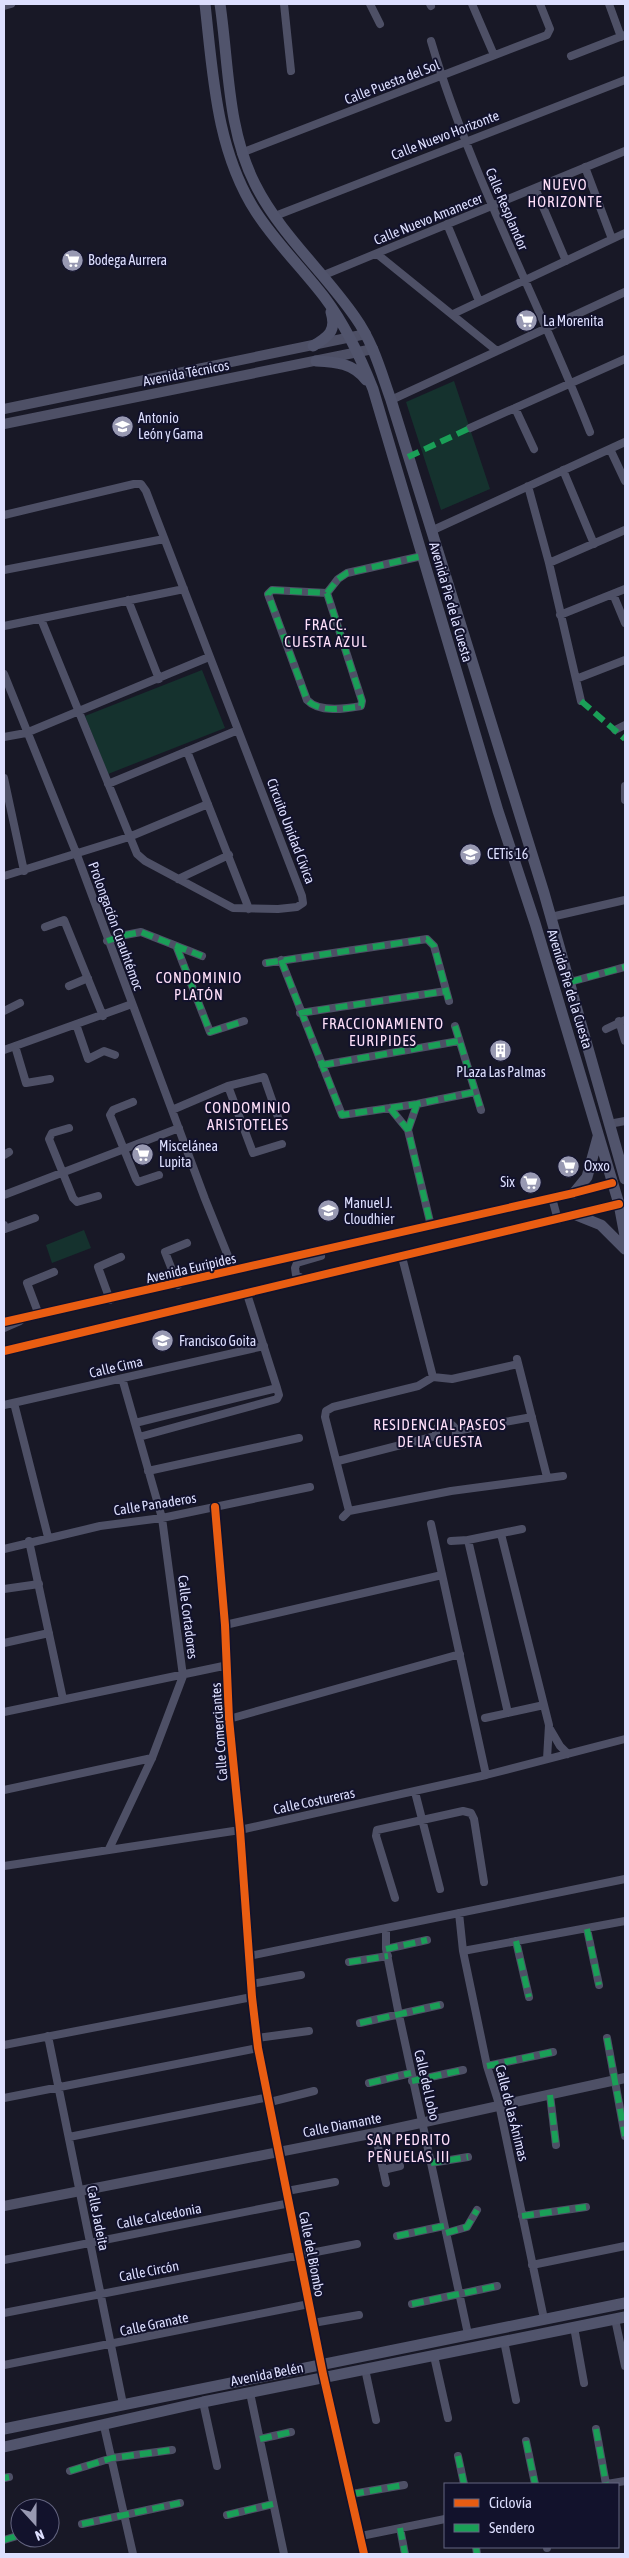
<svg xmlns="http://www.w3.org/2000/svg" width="629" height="2558" font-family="'Asap Condensed',sans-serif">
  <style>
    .green { fill: #15322e }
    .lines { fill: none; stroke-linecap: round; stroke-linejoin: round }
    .minor { stroke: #4e5066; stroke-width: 8 }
    .tertiary { stroke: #4e5066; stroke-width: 10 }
    .secondary { stroke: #51546c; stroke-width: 11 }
    .quiet { stroke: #1a9f57; stroke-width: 6; stroke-dasharray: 12 6; stroke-linecap: butt }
    .cycleway-casing { stroke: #12122c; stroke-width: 11 }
    .cycleway { stroke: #e95d12; stroke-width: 8 }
    .labels { text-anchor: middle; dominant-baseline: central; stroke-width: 4; stroke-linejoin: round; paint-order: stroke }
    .street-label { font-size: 14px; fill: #dddffe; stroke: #12122c }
    .poi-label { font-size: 14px; fill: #dddffe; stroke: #12122c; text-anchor: start }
    .neighbourhood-label { font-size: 15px; letter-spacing: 1px; fill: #fedff9; stroke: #12122c }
  </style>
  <rect width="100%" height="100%" fill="#181826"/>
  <path class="green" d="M454 381 490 489 441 510 406 402Z
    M202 670 225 728 108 774 85 716Z
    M84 1230 91 1248 52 1263 46 1245Z"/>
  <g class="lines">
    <path class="minor" d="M284 4 291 71
      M370 4 380 24
      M430 4 431 6
      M472 4 494 55
      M609 4 621 37
      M4 6 11 4
      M431 41C471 177 539 301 590 432
      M571 56 625 35
      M241 153 547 35 550 29 540 4
      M585 167 612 239
      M535 188 566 261
      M275 216 625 80
      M447 224 479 301
      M377 254 497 351
      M324 275 625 151
      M453 314 625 233
      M391 400 625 292
      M515 408 534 449
      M470 428 625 359
      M610 449 625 481
      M563 470 594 544
      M528 486 549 563 581 701
      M4 515 134 484H141L146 491 302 896 303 903 297 907 278 909 233 908 145 861 137 854 41 619
      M431 531 625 442
      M549 563 625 530
      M4 570 164 539
      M272 590 327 593 362 701 361 706C345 709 319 713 307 700L268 594Z
      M327 593 338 579 347 573 422 556
      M613 594 625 623
      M128 600 159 679
      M560 615 625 589
      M4 626 184 589
      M4 674 77 855 205 1199 234 1271
      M576 679 625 660
      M615 730 625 725
      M4 737 26 733 209 657
      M187 751 249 909
      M4 778 24 871
      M108 784 238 730
      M625 786V800
      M4 876 129 837 208 804
      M178 879 229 855
      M551 917 625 900
      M45 927 64 920 103 1016
      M107 941 125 935 141 932 202 956
      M177 948 210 1032 244 1021
      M281 960 342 1115 417 1104 475 1092
      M266 963 427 939 434 946 449 1001
      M570 982 625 967
      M69 986 88 978
      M4 1011 20 1003
      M300 1013 446 991
      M619 1021 625 1041
      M76 1024 88 1059 104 1051 115 1055
      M455 1026 481 1110
      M606 1029 625 1020
      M15 1046 26 1083 50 1079
      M4 1050 132 1004
      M322 1065 459 1041
      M228 1086 253 1153 282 1144
      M133 1102 113 1110 110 1115 136 1179 138 1182 159 1175
      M390 1108 408 1130 431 1226
      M172 1110 228 1086 264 1077 279 1120
      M609 1124 625 1121
      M69 1128 52 1133 49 1139 73 1198 77 1202 98 1196
      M408 1130 417 1104
      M4 1155 9 1152
      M4 1195 179 1128
      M552 1198 558 1220
      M4 1225 5 1229 35 1218
      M402 1257 433 1377
      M304 1279 296 1275 295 1268 297 1263 321 1256
      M178 1285 165 1252 187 1243
      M110 1300 98 1267 121 1257
      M39 1315 27 1283 54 1272
      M4 1322 574 1193 612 1183
      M4 1328 20 1321
      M4 1351 619 1204
      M517 1359 547 1477
      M14 1403 48 1537
      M4 1405 264 1346
      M135 1423 277 1388
      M436 1433a10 10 0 1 1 20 0a10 10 0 1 1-20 0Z
      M456 1431 532 1417
      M139 1437 277 1399 279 1395 277 1388 247 1294
      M338 1461 436 1436
      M148 1471 299 1438
      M215 1507 225 1625 229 1719 240 1830 252 1997 258 2048 323 2374 364 2554
      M349 1511 325 1417 326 1411 333 1407 418 1386 433 1377 452 1379 518 1364
      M343 1517 349 1511 451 1491 563 1476
      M431 1524 486 1775
      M501 1534 549 1725 547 1759
      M468 1540 508 1713
      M29 1541 63 1699
      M451 1541 468 1540 522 1529
      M4 1549 100 1526 162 1518 310 1487
      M4 1589 39 1584
      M225 1625 442 1575
      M4 1643 49 1633
      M4 1712 228 1665
      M485 1718 544 1705
      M229 1719 460 1654
      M550 1729 560 1746 568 1754
      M4 1790 152 1758
      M415 1792 440 1889
      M109 1849 152 1758 183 1676 162 1518 122 1378
      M4 1866 240 1830 486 1775 625 1739
      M395 1898 376 1836 377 1830 463 1811 471 1813 474 1819 484 1882
      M459 1913 463 1951 487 2066 499 2104 544 2319
      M386 1928V1949L399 2015 468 2334
      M587 1929 599 1985
      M516 1941 529 1997
      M386 1949 427 1940
      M463 1951 625 1921
      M249 1956 625 1879
      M349 1962 388 1956
      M251 1984 301 1975
      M360 2023 440 2005
      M48 2036 123 2404
      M257 2038 309 2031
      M607 2038 625 2136
      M4 2045 252 1997
      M487 2066 553 2052
      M412 2081 463 2070
      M369 2083 411 2073
      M550 2095 556 2145
      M4 2098 258 2048
      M270 2102 314 2091
      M375 2133 386 2183
      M69 2137 269 2097
      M431 2163 468 2157
      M383 2170 400 2166
      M287 2191 335 2182
      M522 2216 586 2207
      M446 2233 467 2227 477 2210
      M397 2236 444 2226
      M4 2260 290 2203
      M532 2265 625 2246
      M412 2304 497 2286
      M4 2313 357 2244
      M615 2319 625 2366
      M313 2323 359 2315
      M574 2327 584 2383
      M504 2341 516 2400
      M434 2356 448 2418
      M4 2365 309 2304
      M365 2369 376 2420
      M250 2393 284 2554
      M203 2402 217 2466
      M104 2426 133 2554
      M596 2429 606 2484
      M260 2439 291 2432
      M526 2441 535 2484
      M458 2456 464 2484
      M70 2471 112 2458 172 2450
      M4 2478 9 2477
      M607 2484 625 2481
      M352 2494 404 2485
      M227 2515 273 2504
      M82 2524 180 2503
      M400 2528 405 2554
      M361 2536 445 2519
      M4 2540 20 2535
      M476 2547 477 2554
      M547 2547V2548"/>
    <path class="tertiary" d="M4 409 366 334
      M4 424 373 349
      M4 2206 375 2133 625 2078"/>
    <path class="secondary" d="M205 4C213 75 216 150 256 212 276 243 303 269 325 298 346 326 360 356 373 389L498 811 535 923 619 1204 625 1236
      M220 4C229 65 227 129 255 184 280 234 324 272 355 317 373 342 381 372 391 400L544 893 625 1179
      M313 346C328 337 337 331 331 312
      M316 361C336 362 353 363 366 380
      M574 1193 587 1177 598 1137
      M576 1215 601 1225 625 1249
      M4 2429 625 2303
      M4 2447 203 2402 625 2317"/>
    <path class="quiet" d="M408 457 470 428
      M272 590 327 593 362 701 361 706C345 709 319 713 307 700L268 594Z
      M327 593 338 579 347 573 422 556
      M581 701 625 739
      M107 941 125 935 141 932 202 956
      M177 948 210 1032 244 1021
      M281 960 342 1115 417 1104 475 1092
      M266 963 427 939 434 946 449 1001
      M570 982 625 967
      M300 1013 446 991
      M455 1026 481 1110
      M322 1065 459 1041
      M390 1108 408 1130 431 1226
      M408 1130 417 1104
      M587 1929 599 1985
      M516 1941 529 1997
      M386 1949 427 1940
      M349 1962 388 1956
      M360 2023 440 2005
      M607 2038 625 2136
      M487 2066 553 2052
      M412 2081 463 2070
      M369 2083 411 2073
      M550 2095 556 2145
      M431 2163 468 2157
      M522 2216 586 2207
      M446 2233 467 2227 477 2210
      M397 2236 444 2226
      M412 2304 497 2286
      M596 2429 606 2484
      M260 2439 291 2432
      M526 2441 535 2484
      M458 2456 464 2484
      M70 2471 112 2458 172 2450
      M4 2478 9 2477
      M352 2494 404 2485
      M227 2515 273 2504
      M82 2524 180 2503
      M400 2528 405 2554
      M4 2540 20 2535
      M476 2547 477 2554
      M547 2547V2548"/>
    <defs>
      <path id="cycleway" d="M4 1322 574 1193 612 1183
        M4 1351 619 1204
        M215 1507 225 1625 229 1719 240 1830 252 1997 258 2048 323 2374 364 2554"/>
    </defs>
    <use href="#cycleway" class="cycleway-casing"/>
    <use href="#cycleway" class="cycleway"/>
  </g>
  <defs>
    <symbol id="supermarket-disc" viewBox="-11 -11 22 22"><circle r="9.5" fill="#9899b2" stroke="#12122c"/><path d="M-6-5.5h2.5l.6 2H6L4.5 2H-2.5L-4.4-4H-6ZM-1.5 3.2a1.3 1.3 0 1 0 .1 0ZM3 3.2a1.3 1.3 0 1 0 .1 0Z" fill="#fff"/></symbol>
    <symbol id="school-disc" viewBox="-11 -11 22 22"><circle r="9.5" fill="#9899b2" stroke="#12122c"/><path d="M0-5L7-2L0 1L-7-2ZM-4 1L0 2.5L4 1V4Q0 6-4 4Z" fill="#fff"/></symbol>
    <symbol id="building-disc" viewBox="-11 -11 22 22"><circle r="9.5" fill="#9899b2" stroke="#12122c"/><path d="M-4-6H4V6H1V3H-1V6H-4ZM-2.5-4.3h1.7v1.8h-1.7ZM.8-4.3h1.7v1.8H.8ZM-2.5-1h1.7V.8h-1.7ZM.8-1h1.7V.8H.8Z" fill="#fff"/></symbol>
  </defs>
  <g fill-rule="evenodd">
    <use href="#supermarket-disc" x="60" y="248" width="25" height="25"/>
    <use href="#supermarket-disc" x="514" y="308" width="25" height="25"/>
    <use href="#school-disc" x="110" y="414" width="25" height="25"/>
    <use href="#school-disc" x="458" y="842" width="25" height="25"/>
    <use href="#building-disc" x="488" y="1038" width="25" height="25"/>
    <use href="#supermarket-disc" x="130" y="1142" width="25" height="25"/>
    <use href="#supermarket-disc" x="556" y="1154" width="25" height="25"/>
    <use href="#supermarket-disc" x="518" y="1170" width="25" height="25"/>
    <use href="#school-disc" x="316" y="1198" width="25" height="25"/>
    <use href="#school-disc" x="150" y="1328" width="25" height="25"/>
  </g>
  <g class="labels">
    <g class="street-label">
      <text transform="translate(392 82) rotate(-21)">Calle Puesta del Sol</text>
      <text transform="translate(445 135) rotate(-21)">Calle Nuevo Horizonte</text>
      <text transform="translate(507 209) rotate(67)">Calle Resplandor</text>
      <text transform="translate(428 219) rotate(-22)">Calle Nuevo Amanecer</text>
      <text transform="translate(186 373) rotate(-11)">Avenida Técnicos</text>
      <text transform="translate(451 602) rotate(74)">Avenida Pie de la Cuesta</text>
      <text transform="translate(291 831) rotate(69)">Circuito Unidad Cívica</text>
      <text transform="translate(116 926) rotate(70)">Prolongación Cuauhtémoc</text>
      <text transform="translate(570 989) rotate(73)">Avenida Pie de la Cuesta</text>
      <text transform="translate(191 1268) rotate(-13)">Avenida Euripides</text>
      <text transform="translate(116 1367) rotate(-13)">Calle Cima</text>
      <text transform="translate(155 1504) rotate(-9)">Calle Panaderos</text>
      <text transform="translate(188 1617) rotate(83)">Calle Cortadores</text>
      <text transform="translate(219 1732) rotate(-94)">Calle Comerciantes</text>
      <text transform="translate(314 1801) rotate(-12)">Calle Costureras</text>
      <text transform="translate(427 2085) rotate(77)">Calle del Lobo</text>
      <text transform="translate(512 2113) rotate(76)">Calle de las Ánimas</text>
      <text transform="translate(342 2125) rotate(-11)">Calle Diamante</text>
      <text transform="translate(159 2216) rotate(-11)">Calle Calcedonia</text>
      <text transform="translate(98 2218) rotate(79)">Calle Jadeita</text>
      <text transform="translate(312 2254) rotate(79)">Calle del Biombo</text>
      <text transform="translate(149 2271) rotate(-11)">Calle Circón</text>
      <text transform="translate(154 2324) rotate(-12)">Calle Granate</text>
      <text transform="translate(267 2374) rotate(-11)">Avenida Belén</text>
    </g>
    <g class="poi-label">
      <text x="88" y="260">Bodega Aurrera</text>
      <text x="543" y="321">La Morenita</text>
      <text x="138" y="418">Antonio<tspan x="138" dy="16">León y Gama</tspan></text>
      <text x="487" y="854">CETis 16</text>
      <text x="501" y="1072" text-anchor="middle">PLaza Las Palmas</text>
      <text x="159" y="1146">Miscelánea<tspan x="159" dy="16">Lupita</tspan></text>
      <text x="584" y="1166">Oxxo</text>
      <text x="515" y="1182" text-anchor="end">Six</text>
      <text x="344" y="1203">Manuel J.<tspan x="344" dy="16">Cloudhier</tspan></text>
      <text x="179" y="1341">Francisco Goita</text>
    </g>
    <g class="neighbourhood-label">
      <text x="565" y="184">NUEVO<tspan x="565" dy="17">HORIZONTE</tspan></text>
      <text x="326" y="624">FRACC.<tspan x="326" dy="17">CUESTA AZUL</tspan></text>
      <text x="199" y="977">CONDOMINIO<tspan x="199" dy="17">PLATÓN</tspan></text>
      <text x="383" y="1023">FRACCIONAMIENTO<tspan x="383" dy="17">EURIPIDES</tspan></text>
      <text x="248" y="1107">CONDOMINIO<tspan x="248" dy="17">ARISTOTELES</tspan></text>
      <text x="440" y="1424">RESIDENCIAL PASEOS<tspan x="440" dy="17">DE LA CUESTA</tspan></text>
      <text x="409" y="2139">SAN PEDRITO<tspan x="409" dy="17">PEÑUELAS III</tspan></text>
    </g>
  </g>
  <rect width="629" height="2558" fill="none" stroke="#dddffe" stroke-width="10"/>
  <rect x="444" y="2483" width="175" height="65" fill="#12122c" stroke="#636480"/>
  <rect x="454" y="2499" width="25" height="8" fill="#e95d12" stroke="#636480"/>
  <text x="489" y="2508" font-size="15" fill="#dddffe">Ciclovía</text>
  <rect x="454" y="2524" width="25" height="8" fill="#1a9f57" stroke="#636480"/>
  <text x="489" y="2533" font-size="15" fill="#dddffe">Sendero</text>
  <g transform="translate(35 2523) rotate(159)"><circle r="24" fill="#12122c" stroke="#636480"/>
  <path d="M0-4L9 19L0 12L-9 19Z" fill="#9899b2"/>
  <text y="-8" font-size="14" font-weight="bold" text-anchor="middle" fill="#dddffe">N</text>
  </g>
</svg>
